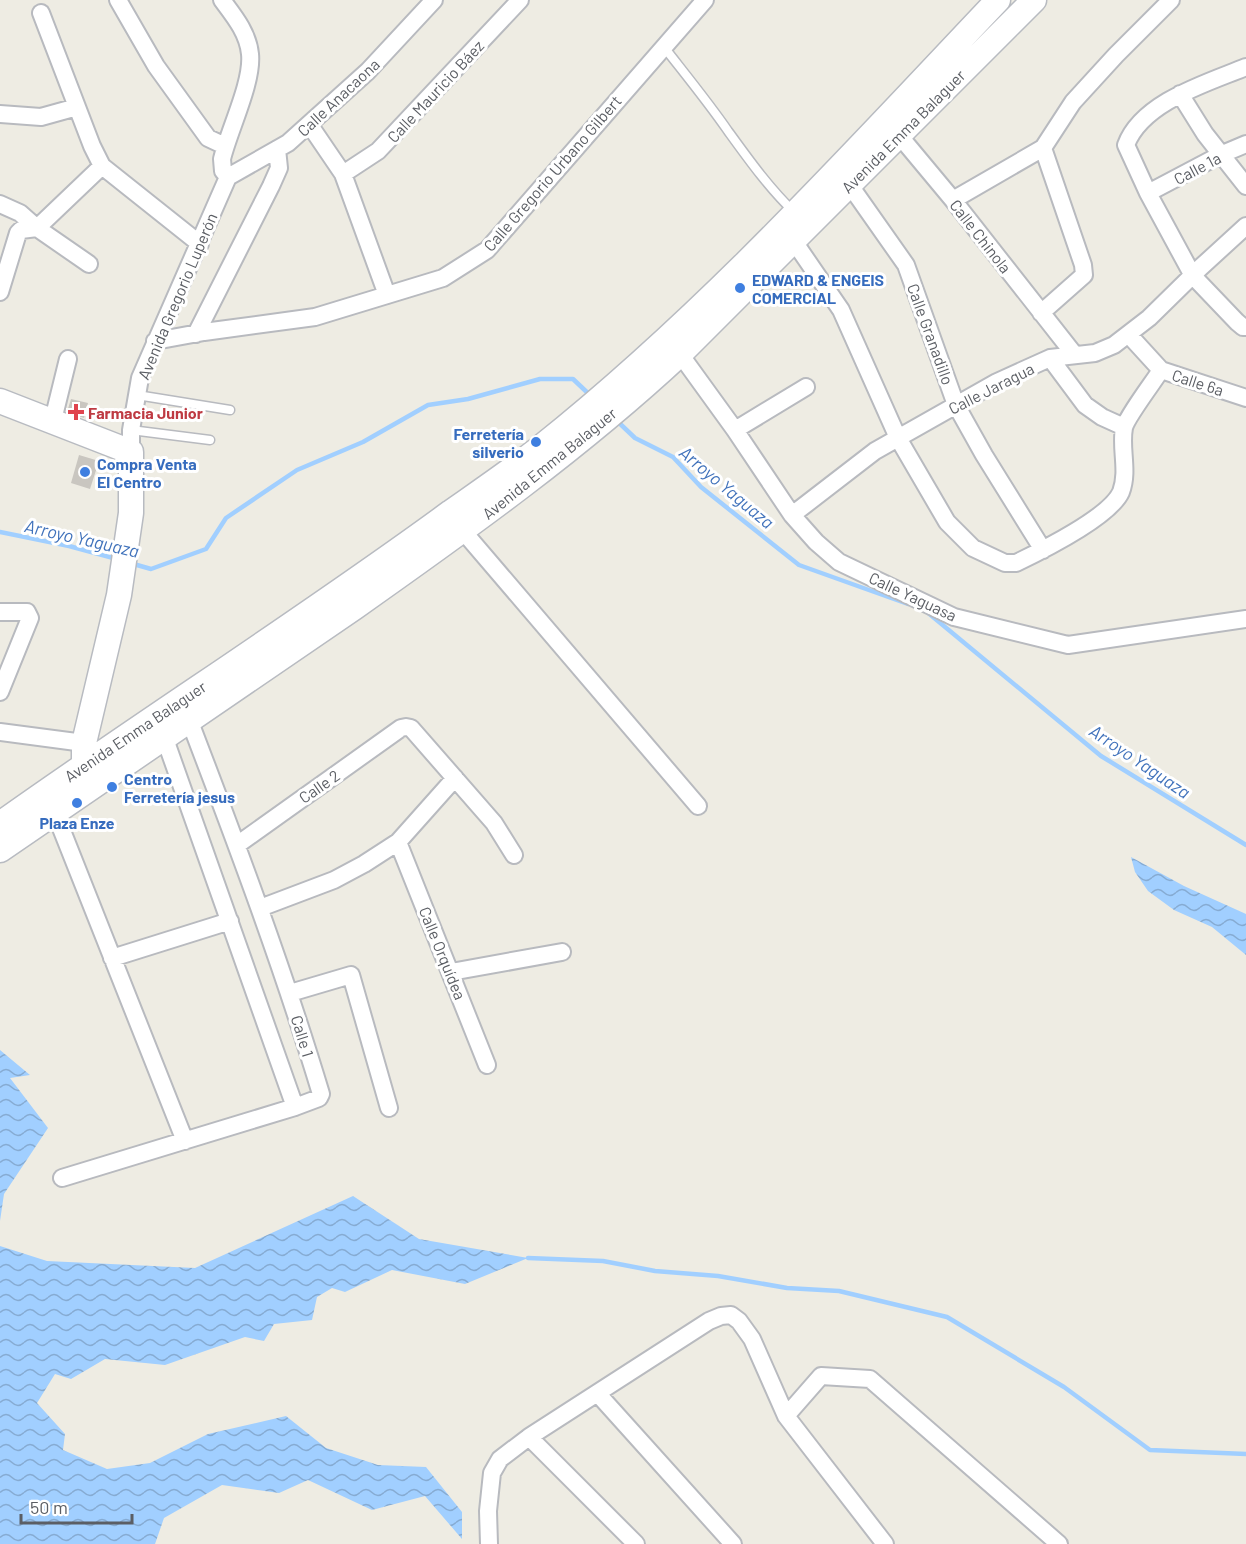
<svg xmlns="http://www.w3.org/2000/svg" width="1246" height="1544" font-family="Barlow,sans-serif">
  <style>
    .water { fill: url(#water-waves) }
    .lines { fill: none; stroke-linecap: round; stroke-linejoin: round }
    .stream { stroke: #a1cfff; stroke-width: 4.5 }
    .building { fill: #c9c6c0 }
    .lane-casing { stroke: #b8babf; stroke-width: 11 }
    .street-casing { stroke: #b8babf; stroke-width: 20 }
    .secondary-casing { stroke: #b8bbc1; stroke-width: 27 }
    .lane { stroke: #fff; stroke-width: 8 }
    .street { stroke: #fff; stroke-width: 16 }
    .secondary { stroke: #fff; stroke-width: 24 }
    .shop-dot { fill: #3f7fe0; stroke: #fff; stroke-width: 2 }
    .health-dot { fill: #e0444e; stroke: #fff; stroke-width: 2 }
    .labels { text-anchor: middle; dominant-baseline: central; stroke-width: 6; stroke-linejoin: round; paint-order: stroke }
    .street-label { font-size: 16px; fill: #5b5e64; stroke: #fff }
    .shop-label { font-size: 16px; font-weight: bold; fill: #366cbe; stroke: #fff; text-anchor: start }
    .health-label { font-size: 16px; font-weight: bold; fill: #be3a42; stroke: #fff; text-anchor: start }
    .water-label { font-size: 18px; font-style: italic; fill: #4072bb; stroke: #fff }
  </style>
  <defs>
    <pattern id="water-waves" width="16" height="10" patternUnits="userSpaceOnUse" patternTransform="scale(1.5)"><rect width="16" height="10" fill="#a1cfff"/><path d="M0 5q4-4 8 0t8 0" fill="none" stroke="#86abd2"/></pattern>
  </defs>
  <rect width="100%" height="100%" fill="#eeece3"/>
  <path class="water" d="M1131 857 1184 886 1246 914V955L1212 927 1174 910 1148 891 1135 872Z
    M0 1050 30 1075 10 1078 48 1128 4 1194 0 1221Z
    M353 1196 419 1239 528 1258 465 1284 392 1270 345 1292 332 1288 317 1297 312 1320 274 1324 264 1341 245 1337 165 1365 105 1359 71 1379 55 1374 37 1403 65 1434 63 1450 107 1469 150 1463 208 1434 286 1416 326 1448 378 1465 426 1467 462 1512V1539L425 1496 372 1510 308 1480 279 1493 222 1485 164 1518 155 1544H0V1246L47 1261 195 1268Z"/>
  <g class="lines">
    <path class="stream" d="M615 419 635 438 673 457 701 487 799 565 908 604
      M0 532 69 546 117 559
      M130 563 151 569 206 549 226 518 297 470 363 442 428 405 468 399 540 379H573L592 397
      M927 612 1101 756 1246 845
      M528 1258 603 1261 655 1271 718 1276 787 1288 839 1291 947 1317 1064 1387 1150 1450 1246 1454"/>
  </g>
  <path class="building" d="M71 399 88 403 84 418 67 412Z
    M79 455 99 461 90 489 71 483Z"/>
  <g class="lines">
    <defs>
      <path id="lane" d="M664 47C685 74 708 102 728 131 749 160 769 188 795 213
        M137 395 230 410
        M131 430 210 440"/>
      <path id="street" d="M118 0 156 66 208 138 225 146
        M222 0C234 16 248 33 250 54 253 82 229 130 222 159L223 171 228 177
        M41 13 92 146 102 166 200 244
        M1246 67C1207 83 1142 102 1126 145L1148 193 1193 276 1237 322 1243 327H1246
        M1180 94 1205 134 1246 186
        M0 114 41 117 77 107
        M309 124 343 174 387 295
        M893 128 953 200 1074 354
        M343 174 378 151 520 0
        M228 177 288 143 368 71 434 0
        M849 184 906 265 956 405 984 455 1043 550
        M1148 193 1220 155 1246 144
        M953 200 1043 148 1073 102 1116 55 1171 0
        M0 204 20 213 37 228 89 264
        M793 240 841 310 898 438 947 522 973 548 1005 563H1016C1041 551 1110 517 1121 492 1129 471 1120 448 1124 428 1126 418 1154 381 1161 370
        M0 292 18 233 21 230 37 228 102 166
        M1041 313 1084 275 1083 265 1043 148
        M196 334 271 186 279 168 277 149
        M1129 335 1161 370 1246 398
        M155 341 204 332 315 317 443 278 487 250 705 0
        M680 354 735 430 792 515 816 542 839 562 954 617 1068 645 1246 619
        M1050 358 1085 405 1102 417 1124 427
        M53 420 68 359
        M735 430 806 387
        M131 452V430L140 378 228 177
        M792 515 875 451 997 382 1050 358 1095 353 1114 345 1149 318 1201 267 1246 226
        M463 531 698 806
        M0 612H27L30 618 0 692
        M0 732 84 743
        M165 739 295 1107
        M55 813 185 1141
        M398 842 487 1065
        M237 845 401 728 406 727 411 728 494 823 514 855
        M260 908 334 880 364 864 398 842 455 778
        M112 958 230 921
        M451 972 562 952
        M290 993 351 975 389 1108
        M62 1178 295 1107 319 1098 321 1094C283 968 237 845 190 722
        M598 1394 733 1544
        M786 1416 821 1376 870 1379 1059 1544
        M529 1437 636 1544
        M489 1544 488 1511 492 1473 500 1459 529 1437 709 1321 721 1316 731 1315 739 1321 752 1339 786 1416 885 1544"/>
      <path id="secondary" d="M0 401 131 452V513L119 595 84 743V764L86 775
        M0 824C149 718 304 620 451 512 481 491 512 470 541 447 708 314 852 154 998 0
        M0 850C118 769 237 689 355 607 467 528 579 448 680 354L1034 0"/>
    </defs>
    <use href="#lane" class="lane-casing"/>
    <use href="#street" class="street-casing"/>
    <use href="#secondary" class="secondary-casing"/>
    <use href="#lane" class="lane"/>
    <use href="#street" class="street"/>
    <use href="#secondary" class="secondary"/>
  </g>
  <g class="shop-dot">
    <circle cx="740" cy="288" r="6"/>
    <circle cx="536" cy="442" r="6"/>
    <circle cx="85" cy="472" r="6"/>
    <circle cx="112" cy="787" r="6"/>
    <circle cx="77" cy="803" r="6"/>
  </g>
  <path class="health-dot" d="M73 403h6v6h6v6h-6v6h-6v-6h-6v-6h6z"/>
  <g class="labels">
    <g class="street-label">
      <text transform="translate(435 91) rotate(-47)">Calle Mauricio Báez</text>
      <text transform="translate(338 97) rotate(-43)">Calle Anacaona</text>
      <text transform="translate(903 131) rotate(-45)">Avenida Emma Balaguer</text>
      <text transform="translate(1197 168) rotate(-28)">Calle 1a</text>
      <text transform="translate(552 173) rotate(-49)">Calle Gregorio Urbano Gilbert</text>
      <text transform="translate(981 236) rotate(52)">Calle Chinola</text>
      <text transform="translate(177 296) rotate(-67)">Avenida Gregorio Luperón</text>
      <text transform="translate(931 334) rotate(70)">Calle Granadillo</text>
      <text transform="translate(1198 382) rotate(18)">Calle 6a</text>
      <text transform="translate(991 388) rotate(-27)">Calle Jaragua</text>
      <text transform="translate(549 463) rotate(-39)">Avenida Emma Balaguer</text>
      <text transform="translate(913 596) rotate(25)">Calle Yaguasa</text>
      <text transform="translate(135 731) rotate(-34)">Avenida Emma Balaguer</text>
      <text transform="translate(319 786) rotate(-35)">Calle 2</text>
      <text transform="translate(443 953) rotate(68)">Calle Orquídea</text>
      <text transform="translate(303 1036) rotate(73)">Calle 1</text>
    </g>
    <g class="shop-label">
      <text x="752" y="279">EDWARD &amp; ENGElS<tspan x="752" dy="18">COMERCIAL</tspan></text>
      <text x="524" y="433" text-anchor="end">Ferretería<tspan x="524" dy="18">silverio</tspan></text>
      <text x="97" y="463">Compra Venta<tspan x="97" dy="18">El Centro</tspan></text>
      <text x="124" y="778">Centro<tspan x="124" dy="18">Ferretería jesus</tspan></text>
      <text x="77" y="822" text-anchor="middle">Plaza Enze</text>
    </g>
    <g class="health-label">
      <text x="88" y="412">Farmacia Junior</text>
    </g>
    <g class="water-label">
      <text transform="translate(727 487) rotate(40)">Arroyo Yaguaza</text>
      <text transform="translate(82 538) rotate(13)">Arroyo Yaguaza</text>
      <text transform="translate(1140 761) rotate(34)">Arroyo Yaguaza</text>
    </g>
  </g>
  <path d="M21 1514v9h111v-9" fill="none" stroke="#5b5e64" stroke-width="3"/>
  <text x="30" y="1514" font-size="18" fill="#5b5e64" stroke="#ffffff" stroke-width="4.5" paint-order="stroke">50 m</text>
</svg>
